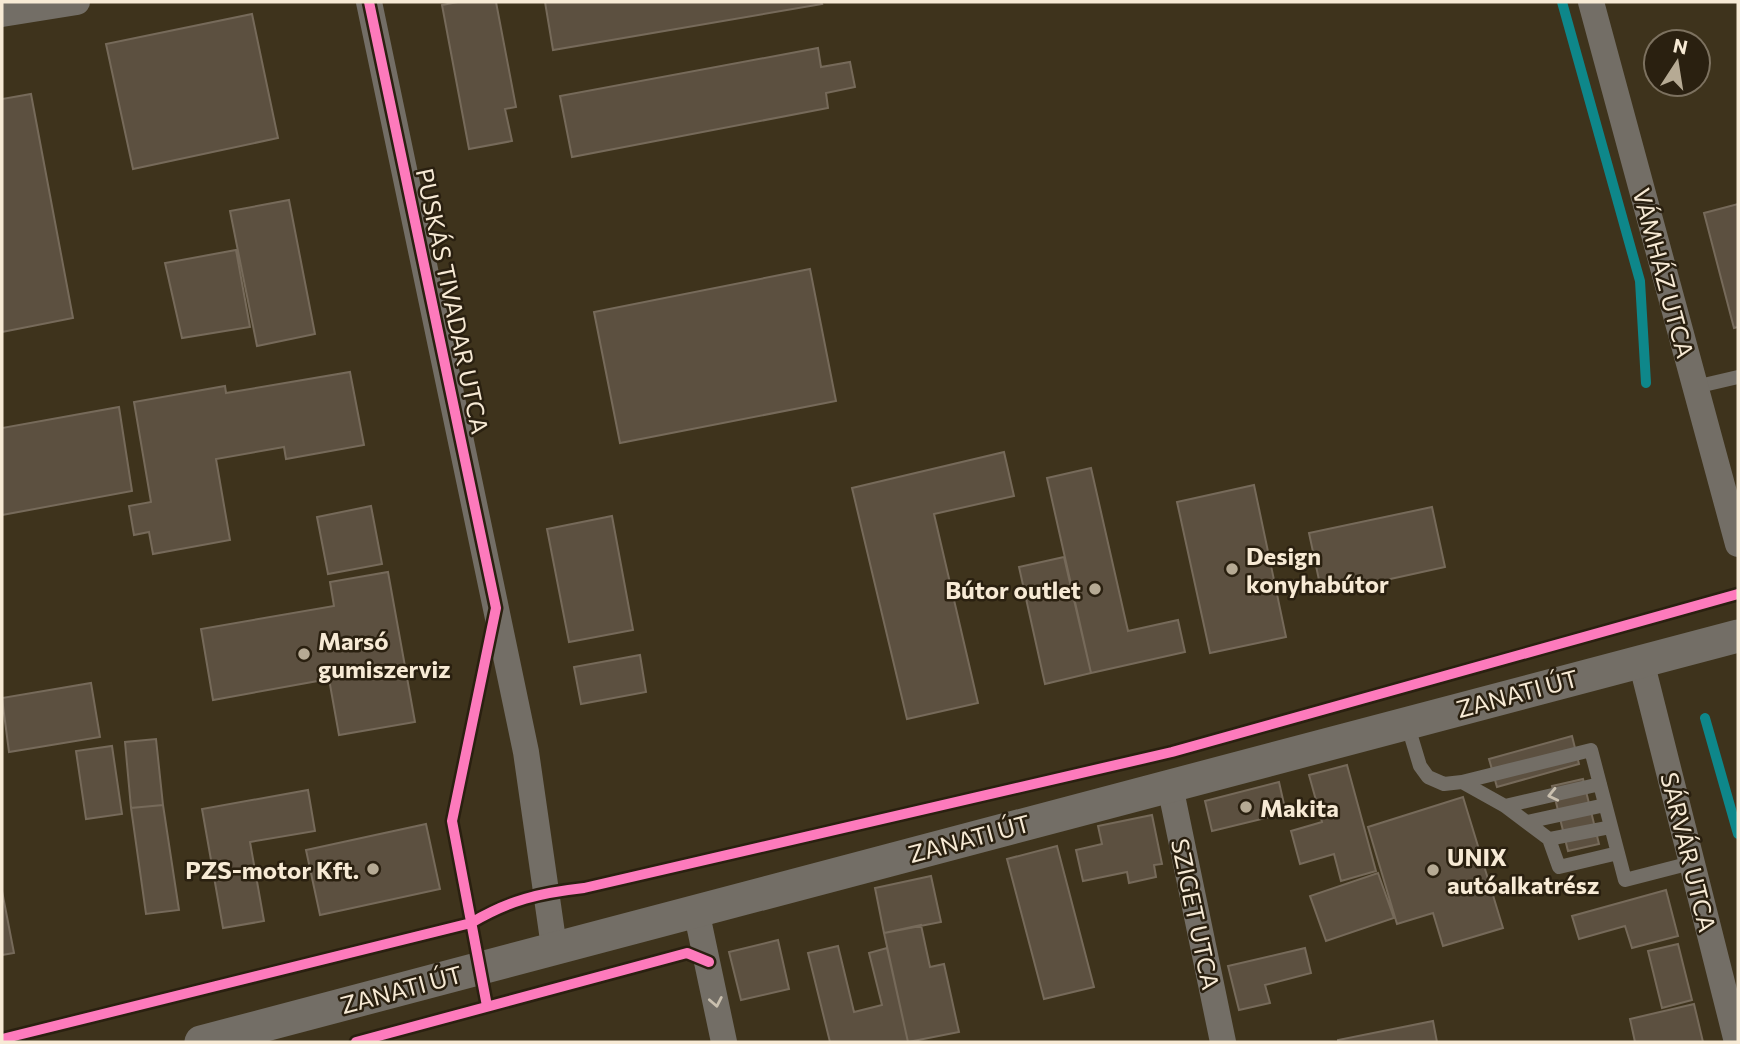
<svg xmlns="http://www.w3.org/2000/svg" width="1740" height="1044" font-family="Commissioner,sans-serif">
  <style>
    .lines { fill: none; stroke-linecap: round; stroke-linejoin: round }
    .stream { stroke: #0e878a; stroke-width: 10 }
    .building { fill: #5c5040; stroke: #766a5a; stroke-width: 2 }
    .service { stroke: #736e66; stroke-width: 14 }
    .minor { stroke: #736e66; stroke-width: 26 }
    .tertiary { stroke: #736e66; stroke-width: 33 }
    .cycleway-casing { stroke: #2a2010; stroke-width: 15 }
    .cycleway { stroke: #fd7abc; stroke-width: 10 }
    .oneway { stroke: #c9bfae }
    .poi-dot { fill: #b6aa94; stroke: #2a2010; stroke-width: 2.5 }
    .labels { text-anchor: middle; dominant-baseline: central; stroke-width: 5; stroke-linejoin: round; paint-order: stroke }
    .street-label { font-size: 24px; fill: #f7ead5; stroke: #2a2010 }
    .poi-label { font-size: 24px; font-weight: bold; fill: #f7ead5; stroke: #2a2010; text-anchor: start }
  </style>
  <rect width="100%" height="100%" fill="#3e331c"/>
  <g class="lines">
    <path class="stream" d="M1562 2 1640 281 1646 383
      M1705 718 1738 834"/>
  </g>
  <path class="building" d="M458 2H496L516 107 505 109 512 141 469 149 442 5Z
    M545 2H821L822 4 553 50Z
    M252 14 278 138 133 169 106 44Z
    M818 48 821 67 850 62 855 87 826 93 828 108 572 157 560 96Z
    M31 94 73 318 2 332V99Z
    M289 200 315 334 257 346 230 211Z
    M1738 204V327L1734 328 1704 213Z
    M236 250 250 327 182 338 165 263Z
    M810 269 836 401 620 443 594 312Z
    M350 372 364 445 286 459 284 447 216 459 230 540 153 554 149 532 134 535 129 506 151 502 134 402 225 386 226 393Z
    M119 407 132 491 2 515V428Z
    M1004 452 1014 496 934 514 978 703 907 719 852 488Z
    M1091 468 1128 631 1178 620 1185 652 1091 673 1047 478Z
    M1254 485 1286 637 1210 653 1177 502Z
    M371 506 382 564 328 574 317 517Z
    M1432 507 1445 567 1322 594 1309 533Z
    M612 516 633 630 569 642 547 529Z
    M1064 557 1091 673 1045 684 1019 567Z
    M388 572 415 722 339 735 329 679 213 700 201 629 334 606 330 582Z
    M640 655 646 692 581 704 574 667Z
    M91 683 100 737 9 752 2 698Z
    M1572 736 1579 764 1497 787 1489 759Z
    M156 739 163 805 131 808 125 742Z
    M112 746 122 814 86 819 76 751Z
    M1347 765 1376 871 1341 881 1334 854 1300 864 1291 831 1322 822 1309 775Z
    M1583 779 1599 844 1568 851 1552 786Z
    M1279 782 1286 813 1212 831 1205 801Z
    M308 790 315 831 250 842 264 921 223 928 202 809Z
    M1463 797 1503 928 1443 946 1433 913 1397 924 1368 827Z
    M163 805 179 910 146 914 131 808Z
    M1152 815 1162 864 1154 865 1156 877 1129 883 1127 872 1083 881 1076 850 1102 844 1098 826Z
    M426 824 440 889 320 915 306 850Z
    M1057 846 1094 987 1044 999 1007 859Z
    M1378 873 1394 918 1326 941 1310 896Z
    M931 876 941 922 884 933 875 888Z
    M1666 890 1678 936 1632 948 1625 926 1579 939 1572 916Z
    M2 891 14 953 2 955Z
    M921 925 930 967 944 964 959 1032 908 1042 884 933Z
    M778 940 789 989 741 1000 729 952Z
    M1678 944 1692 1000 1662 1008 1648 951Z
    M838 946 854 1012 882 1005 869 953 887 948 908 1042H830L808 953Z
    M1305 948 1311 973 1265 985 1270 1003 1239 1010 1228 966Z
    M1694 1004 1703 1042H1635L1630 1019Z
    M1433 1021 1437 1042H1338V1040Z"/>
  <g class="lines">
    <path class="service" d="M1695 387 1738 377
      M1407 723 1420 766 1428 777 1444 784 1462 782 1505 806 1549 839 1559 867 1618 853
      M1462 782 1591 750 1625 880 1691 863
      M1505 806 1600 784
      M1527 822 1605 805
      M1549 839 1611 827"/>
    <path class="minor" d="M369 2 526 752 554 947
      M1591 2 1738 544
      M2 14 77 2
      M1641 661 1737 1042
      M1170 786 1223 1042
      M696 910 724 1042"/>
    <path class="tertiary" d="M201 1042 1738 636"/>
    <defs>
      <path id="cycleway" d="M369 2 496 608 452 821 487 1006
        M2 1039 471 923C510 900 539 893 584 888L1172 752 1738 594
        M356 1042 687 953 709 962"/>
    </defs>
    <use href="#cycleway" class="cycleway-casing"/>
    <use href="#cycleway" class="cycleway"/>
  </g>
  <defs><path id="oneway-chevron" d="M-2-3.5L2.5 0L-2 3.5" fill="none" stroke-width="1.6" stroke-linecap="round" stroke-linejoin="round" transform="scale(1.75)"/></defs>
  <g class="oneway">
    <use href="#oneway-chevron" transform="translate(1553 795) rotate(167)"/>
    <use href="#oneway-chevron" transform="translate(716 1002) rotate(79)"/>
  </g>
  <g class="poi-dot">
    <circle cx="1232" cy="569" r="7"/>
    <circle cx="1095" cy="589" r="7"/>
    <circle cx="304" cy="654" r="7"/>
    <circle cx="1246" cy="807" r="7"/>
    <circle cx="373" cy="869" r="7"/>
    <circle cx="1433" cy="870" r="7"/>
  </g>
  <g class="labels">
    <g class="street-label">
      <text transform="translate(1664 273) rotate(75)">VÁMHÁZ UTCA</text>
      <text transform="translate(453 301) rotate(78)">PUSKÁS TIVADAR UTCA</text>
      <text transform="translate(1517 693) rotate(-15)">ZANATI ÚT</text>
      <text transform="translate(969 838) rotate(-15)">ZANATI ÚT</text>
      <text transform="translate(1689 852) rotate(76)">SÁRVÁR UTCA</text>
      <text transform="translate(1196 914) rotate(78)">SZIGET UTCA</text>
      <text transform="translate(401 989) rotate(-15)">ZANATI ÚT</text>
    </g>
    <g class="poi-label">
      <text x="1246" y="555">Design<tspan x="1246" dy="28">konyhabútor</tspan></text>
      <text x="1081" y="589" text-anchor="end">Bútor outlet</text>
      <text x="318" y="640">Marsó<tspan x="318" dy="28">gumiszerviz</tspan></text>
      <text x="1260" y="807">Makita</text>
      <text x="1447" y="856">UNIX<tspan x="1447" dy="28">autóalkatrész</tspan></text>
      <text x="359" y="869" text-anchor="end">PZS-motor Kft.</text>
    </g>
  </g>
  <rect width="1740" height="1044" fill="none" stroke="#f7ead5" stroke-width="7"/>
  <g transform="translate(1677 63) rotate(12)"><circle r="33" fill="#2a2010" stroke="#7c715f" stroke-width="2"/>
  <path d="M0-5L12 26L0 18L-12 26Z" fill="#b6aa94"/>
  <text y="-10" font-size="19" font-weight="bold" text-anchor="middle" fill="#f7ead5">N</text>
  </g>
</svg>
